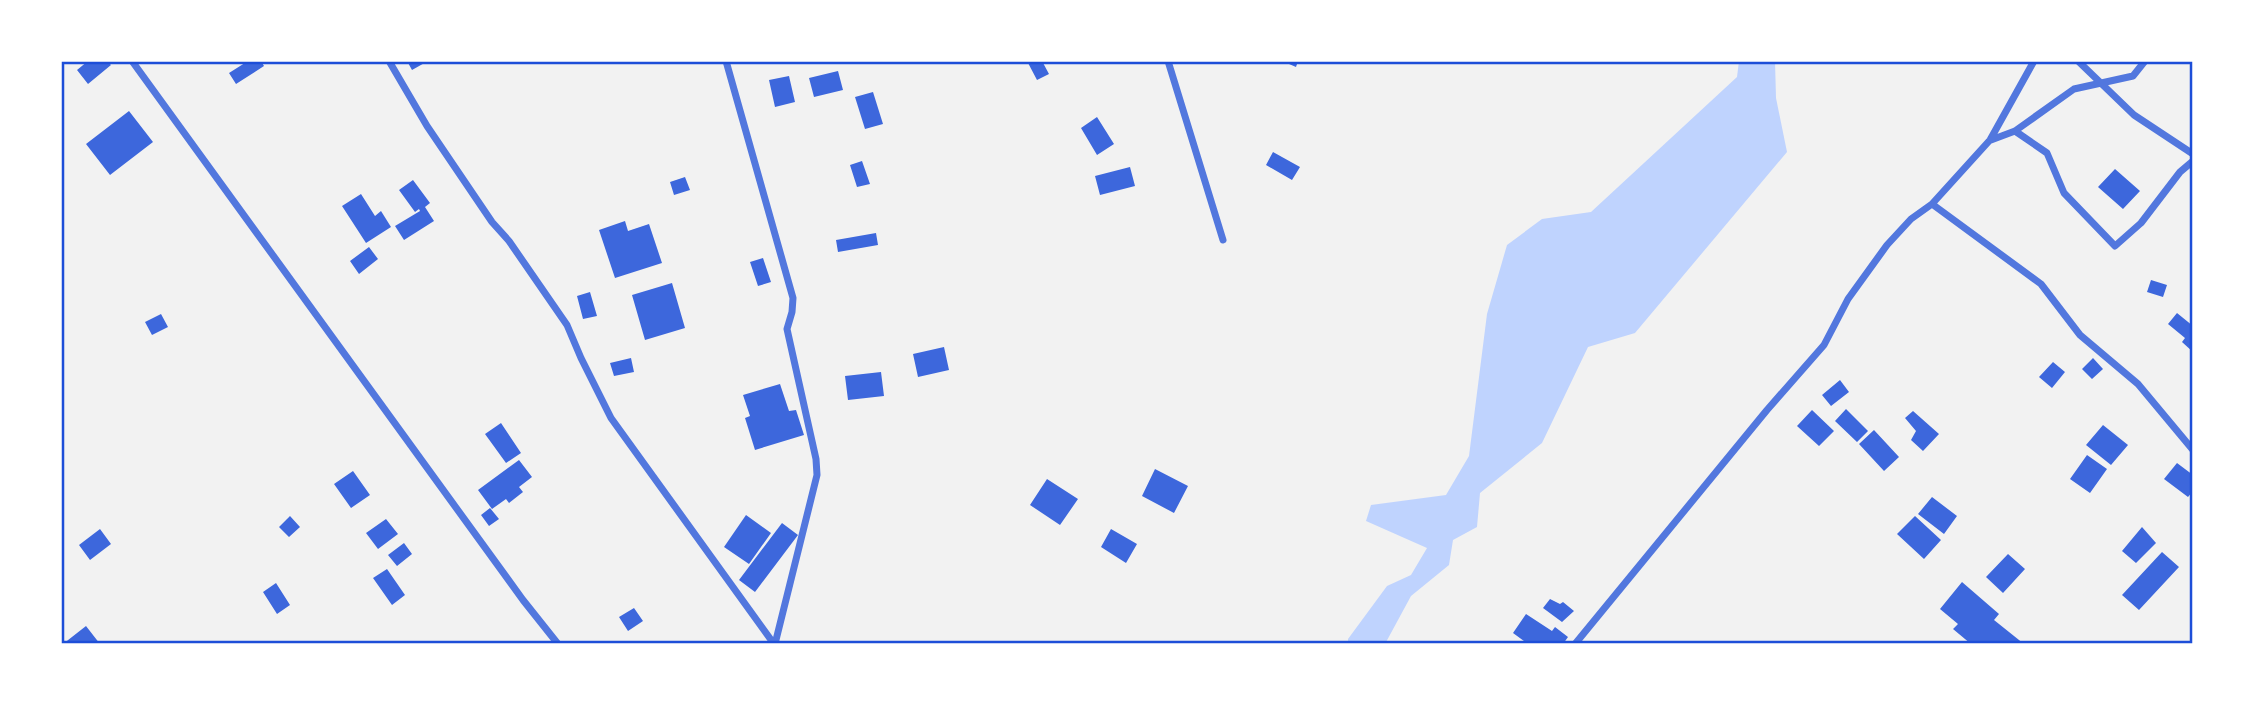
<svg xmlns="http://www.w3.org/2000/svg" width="2254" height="705" font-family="'DejaVu Sans',sans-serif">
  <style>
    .water { fill: #bfd3fe }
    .building { fill: #3d67dc }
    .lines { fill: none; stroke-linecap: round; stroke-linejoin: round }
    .minor { stroke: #5277de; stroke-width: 7 }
    .neatline { fill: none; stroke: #1d4ed8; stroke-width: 2.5 }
  </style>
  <rect width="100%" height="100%" fill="#f2f2f2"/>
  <path class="water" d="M1739 61H1775L1776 98 1787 152 1635 333 1588 347 1542 443 1480 493 1477 527 1453 540 1449 565 1411 596 1385 644H1348V639L1387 586 1411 575 1427 548 1366 521 1371 505 1446 495 1469 456 1487 314 1507 245 1542 219 1591 212 1737 77Z"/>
  <path class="building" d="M88 61H107L111 65 88 84 77 70Z
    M248 61H261L264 66 236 84 229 73Z
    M407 61H428L412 70Z
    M1027 61H1042L1049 74 1037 80Z
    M1282 61H1298L1296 67Z
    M838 71 843 90 814 97 809 78Z
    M789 76 795 102 775 107 769 80Z
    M873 92 883 124 865 129 855 97Z
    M129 111 153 142 110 175 86 144Z
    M1097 117 1114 144 1097 155 1081 128Z
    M1273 152 1300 167 1292 180 1266 165Z
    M862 161 870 184 857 187 850 165Z
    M1130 167 1135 186 1100 195 1095 176Z
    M2115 169 2140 191 2123 209 2098 187Z
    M685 177 690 190 674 195 670 182Z
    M413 180 430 203 425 207 434 221 404 240 395 226 420 211 419 209 415 212 399 190Z
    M361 194 375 216 381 211 391 227 366 243 342 206Z
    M625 221 628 231 649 224 662 263 615 278 599 230Z
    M876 233 878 245 838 252 836 240Z
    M369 247 378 259 359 274 350 261Z
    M763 258 771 282 758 286 750 262Z
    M2151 280 2167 285 2163 297 2147 292Z
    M672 283 685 328 645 340 632 295Z
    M590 292 597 316 583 319 577 296Z
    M2177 313 2193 326V352L2182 342 2185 338 2168 324Z
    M161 314 168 327 152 335 145 322Z
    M944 347 949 370 918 377 913 354Z
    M631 358 634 372 614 376 610 363Z
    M2093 358 2103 369 2092 379 2082 369Z
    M2053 362 2065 372 2052 388 2039 377Z
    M881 372 884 396 848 400 845 376Z
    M1840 380 1849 392 1831 406 1822 395Z
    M780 384 789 411 796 410 804 435 755 450 745 418 750 416 743 395Z
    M1846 409 1868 431 1857 442 1835 421Z
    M1812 410 1834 431 1819 446 1797 426Z
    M1913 411 1939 434 1923 451 1911 440 1916 431 1905 418Z
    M501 423 521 453 506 463 485 434Z
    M2103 425 2128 445 2111 465 2086 445Z
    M1874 430 1899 457 1884 471 1859 444Z
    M2087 455 2107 469 2090 493 2070 479Z
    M519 460 532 477 519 487 523 492 509 503 506 499 492 509 478 490Z
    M2177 463 2193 475V491L2188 497 2164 479Z
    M1155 469 1188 486 1174 513 1142 496Z
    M353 471 370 495 351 508 334 484Z
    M1047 479 1078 499 1060 525 1030 505Z
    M1932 497 1957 516 1944 534 1918 514Z
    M490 508 499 519 489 526 481 515Z
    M746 515 771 533 749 564 724 547Z
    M290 516 300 527 289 537 279 527Z
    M1915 516 1941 540 1924 559 1897 534Z
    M386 519 398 534 378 549 366 533Z
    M782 523 798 535 755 592 739 580Z
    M2142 527 2156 543 2136 563 2122 551Z
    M100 529 111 544 90 560 79 545Z
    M1111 529 1137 544 1126 563 1101 547Z
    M404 543 412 554 397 566 388 555Z
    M2162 552 2179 567 2139 610 2122 595Z
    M2008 554 2025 569 2003 593 1986 577Z
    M387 569 405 595 392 605 373 578Z
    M1962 582 1999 614 1994 620 2024 644H1971L1953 629 1958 624 1940 609Z
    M276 583 290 605 277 614 263 592Z
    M1550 599 1560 604 1563 602 1574 611 1562 622 1543 608Z
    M634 608 643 621 628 631 619 617Z
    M1526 614 1552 631 1555 627 1568 637 1563 644H1528L1513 633Z
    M86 626 100 644H63Z"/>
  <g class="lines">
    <path class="minor" d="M132 61 523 600 558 644
      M389 61 427 126 492 222 509 241 567 325 581 358 611 418 774 644
      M726 61 793 298 792 312 787 329 816 459 817 475 775 644
      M1168 61 1223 240
      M2078 61 2134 115 2193 154
      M2015 131 2047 153 2064 193 2115 246 2141 223 2180 172 2193 161
      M1991 140 2015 131 2074 89 2133 76 2145 61
      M1932 204 2041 284 2080 335 2138 384 2193 450
      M1575 644 1767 410 1824 345 1848 299 1887 245 1911 219 1932 204 1990 140 2034 61"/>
  </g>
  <rect width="2254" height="705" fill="none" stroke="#ffffff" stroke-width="126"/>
  <rect x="63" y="63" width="2128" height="579" class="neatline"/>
</svg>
